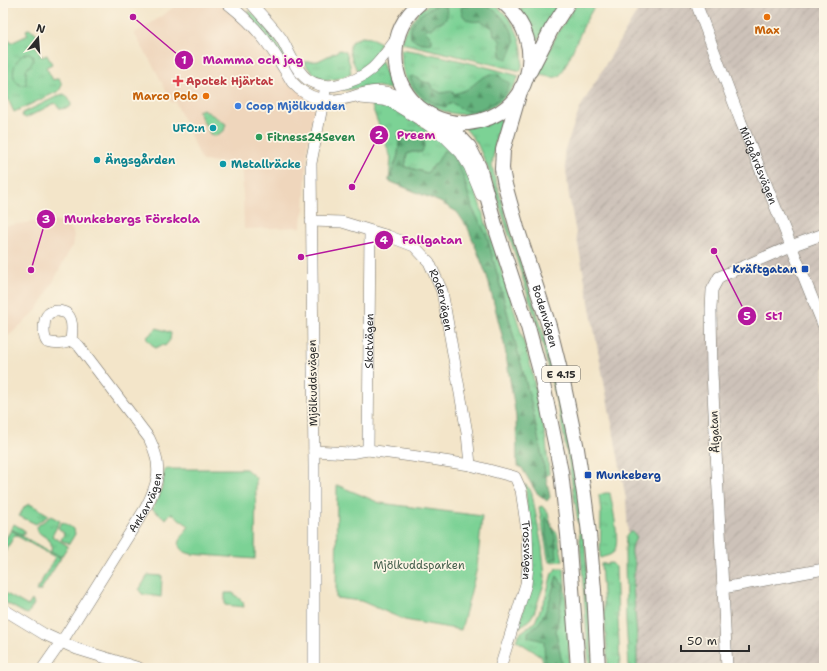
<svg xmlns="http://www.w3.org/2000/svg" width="827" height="671" font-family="'Shantell Sans',sans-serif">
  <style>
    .built { fill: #efd6bc }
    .industrial { fill: url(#industrial-furrows) }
    .grass { fill: url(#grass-tufts); stroke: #547e60 }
    .forest { fill: url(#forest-firs); stroke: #487054 }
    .green { fill: #7cd295; stroke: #547e60 }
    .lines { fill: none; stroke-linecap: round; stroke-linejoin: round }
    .minor-casing { stroke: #716c62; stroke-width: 12 }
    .major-casing { stroke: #716c62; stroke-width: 16 }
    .minor { stroke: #fff; stroke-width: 11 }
    .major { stroke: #fff; stroke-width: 14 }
    .food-dot { fill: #e8710a; stroke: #fcf5e5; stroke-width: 1.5 }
    .health-dot { fill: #e0444e; stroke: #fcf5e5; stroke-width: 1.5 }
    .shop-dot { fill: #3f7fe0; stroke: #fcf5e5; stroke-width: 1.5 }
    .culture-dot { fill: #0f9aa8; stroke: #fcf5e5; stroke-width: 1.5 }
    .leisure-dot { fill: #2e9e5b; stroke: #fcf5e5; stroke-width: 1.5 }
    .transit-dot { fill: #1a4fb4; stroke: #fcf5e5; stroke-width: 1.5 }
    .labels { text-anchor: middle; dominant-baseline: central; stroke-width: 3.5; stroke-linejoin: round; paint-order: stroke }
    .shield { fill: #fcf5e5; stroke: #6a6863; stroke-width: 1 }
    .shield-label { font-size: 10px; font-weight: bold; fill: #2b2b2b }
    .food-label { font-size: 11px; font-weight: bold; fill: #c56008; stroke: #fcf5e5 }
    .health-label { font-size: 11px; font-weight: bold; fill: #be3a42; stroke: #fcf5e5; text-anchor: start }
    .shop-label { font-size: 11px; font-weight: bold; fill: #366cbe; stroke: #fcf5e5; text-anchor: start }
    .culture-label { font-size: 11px; font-weight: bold; fill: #0d838f; stroke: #fcf5e5; text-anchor: start }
    .leisure-label { font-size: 11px; font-weight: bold; fill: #27864d; stroke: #fcf5e5; text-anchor: start }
    .street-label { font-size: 11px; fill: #2b2b2b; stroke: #fcf5e5 }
    .transit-label { font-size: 11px; font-weight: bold; fill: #164399; stroke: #fcf5e5; text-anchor: end }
    .park-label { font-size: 11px; fill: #435d4b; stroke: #fcf5e5 }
    .leader { fill: none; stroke: #b5179e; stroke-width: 1.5 }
    .callout-dot { fill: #b5179e; stroke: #fcf5e5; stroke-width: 1.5 }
    .mark-label { font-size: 12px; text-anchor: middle; font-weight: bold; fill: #fff }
    .callout-label { font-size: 12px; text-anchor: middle; font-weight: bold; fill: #b5179e; stroke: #fcf5e5; stroke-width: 3.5; stroke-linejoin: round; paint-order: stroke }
  </style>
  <defs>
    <pattern id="industrial-furrows" width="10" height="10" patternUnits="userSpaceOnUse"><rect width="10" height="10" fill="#cdc2b9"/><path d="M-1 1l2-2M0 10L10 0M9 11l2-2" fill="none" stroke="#b0a79f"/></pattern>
    <pattern id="grass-tufts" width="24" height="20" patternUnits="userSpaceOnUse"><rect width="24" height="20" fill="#7cd295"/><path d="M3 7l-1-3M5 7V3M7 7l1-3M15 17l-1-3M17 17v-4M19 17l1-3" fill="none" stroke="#6bb481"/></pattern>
    <pattern id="forest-firs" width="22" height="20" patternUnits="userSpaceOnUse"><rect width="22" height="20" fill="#65b47e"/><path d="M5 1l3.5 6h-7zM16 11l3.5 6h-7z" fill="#539367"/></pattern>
  </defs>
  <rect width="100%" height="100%" fill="#fcf5e5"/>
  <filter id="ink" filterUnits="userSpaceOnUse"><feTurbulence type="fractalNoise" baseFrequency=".025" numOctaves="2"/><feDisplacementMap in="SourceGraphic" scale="8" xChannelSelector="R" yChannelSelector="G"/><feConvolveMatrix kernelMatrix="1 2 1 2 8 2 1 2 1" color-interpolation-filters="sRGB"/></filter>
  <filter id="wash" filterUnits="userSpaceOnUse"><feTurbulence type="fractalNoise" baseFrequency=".012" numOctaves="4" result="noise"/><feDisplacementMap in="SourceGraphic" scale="16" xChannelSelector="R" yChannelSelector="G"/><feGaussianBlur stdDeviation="0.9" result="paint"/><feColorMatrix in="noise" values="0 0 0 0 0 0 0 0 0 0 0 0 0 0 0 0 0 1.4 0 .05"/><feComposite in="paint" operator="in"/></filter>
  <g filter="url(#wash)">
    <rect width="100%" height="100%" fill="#f3e5c9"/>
    <path class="built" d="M180 3H217L236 18 259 40 316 102 308 142 304 209 302 215 301 227 244 229 242 163 202 161 175 101 172 103 156 71 134 33 147 26Z
      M50 220 61 222 69 226 73 232 74 238 73 244 45 297 36 311 3 341V226Z"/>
    <path class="industrial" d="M642 3H824V668H635L626 499 569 196 564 152 580 108Z"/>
    <path class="grass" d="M432 3C446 3 461 3 475 3 480 3 486 2 490 3 495 4 500 9 503 12 518 26 526 50 521 71L402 43 404 33 420 10Z
      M541 3H560L555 10 536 44 533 32 519 8Z
      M578 3H597C593 8 590 14 587 19 582 28 564 73 559 76 554 79 546 76 541 75L540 73C550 47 560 25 578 3Z
      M248 11C259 12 282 50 288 60L284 62 249 15Z
      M28 29C35 30 39 35 38 42L35 44 42 57 47 55 52 64 46 67 53 80 59 78 62 85 59 91 14 112 3 88V47L5 46 3 40 8 38 11 43 28 35 26 30Z
      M362 37 371 38 381 43 374 57 358 72C354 64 345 49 353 41 355 39 359 38 362 37Z
      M401 49C441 55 480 65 519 76 501 119 449 127 417 94 412 88 405 79 403 71 401 64 402 56 401 49Z
      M340 50 346 52 350 65 351 74C329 83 317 83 304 62L318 61Z
      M382 61 388 80 394 90 376 86 343 90 342 87Z
      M64 94C68 97 71 101 71 106L68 108 60 109 55 103 26 118 22 116 23 113 60 95Z
      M371 104 392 107 441 138 462 162 472 181 510 295 531 367 546 439 549 474 546 477 531 402 487 236 472 208 463 175 438 161 427 173C419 171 413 168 405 167L407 154 412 152H422L400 132 398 155 389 181 391 158Z
      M503 116 497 134 492 165 495 178 513 239 541 325 558 388 575 475 585 546 593 668H589L579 527 567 453 559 412 538 327 487 166 477 143 465 128Z
      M525 484 530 489 532 494 542 547 545 577 544 584 534 613 530 619 521 627H519V624L530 586 526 490Z
      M605 493H610C612 505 621 542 614 552 610 556 605 556 600 558L601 514 599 495Z
      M30 504 49 515 36 524 19 516 25 506Z
      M542 506 548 513 552 527 557 533 563 561 550 562 548 559 539 507Z
      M51 516 60 521 52 536 68 546 61 557 51 551C54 536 41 539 36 528L37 526Z
      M62 522 74 529 75 534 69 544 61 540 64 534 63 532 58 528Z
      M14 524 24 530V535H22L11 529Z
      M11 530 61 558 40 591H36L55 557 15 535 3 555V543Z
      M630 532H633L637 537C631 545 630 554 635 563L634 569V576L633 586 637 637V668H629L626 621 625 552 626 536Z
      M612 563 616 567 620 668H608L601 564Z
      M557 568H564L570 668H545L541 656 516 640 519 634 535 622 546 596 552 573Z
      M3 592 28 606 32 600 34 604 28 614 24 613 3 601Z"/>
    <path class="forest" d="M443 3H446L447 16 443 22 436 23 431 29 426 28 425 31 432 38V43C423 44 419 43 411 38 407 19 428 8 443 3Z
      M468 3H485L500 15 511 29 515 42 508 59 501 57 500 40 494 35 493 28 481 21C470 23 462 20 461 8Z
      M497 73 502 79 510 83 506 93 494 103 479 110 466 111 452 103 445 107C429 103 414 93 410 77L413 76 424 82 430 83 432 88 441 93 453 91 454 94C459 92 465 91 469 88 480 80 482 75 497 73Z
      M416 131 425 143 422 152H412L407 154 405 167C412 168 419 171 427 173L438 161 444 150 453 154 463 175 472 208 487 236 531 402 550 497 547 501 536 492 522 468 517 465 516 417 504 343 487 276 468 228 457 212 440 202 389 181 398 155 400 132Z
      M545 517C556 526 556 545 557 558L551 560 546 536Z
      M557 576 564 585 556 632 563 668H545L544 641 528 637V632C531 629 536 627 538 624 549 611 551 591 557 576Z"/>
    <path class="green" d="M29 53 33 56C35 63 29 65 26 70V85H20C7 77 15 55 29 53Z
      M203 109 226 124 224 131 215 136 210 134 198 111Z
      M157 328 171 333 170 340 165 346 162 345 155 348 146 338Z
      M164 469H246L256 478 255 559 191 554C170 549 182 537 189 526L171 513 166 519 152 509C160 497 164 484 164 469Z
      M337 485 380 503 482 516 477 568 461 630 405 620 361 601 336 598Z
      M148 575 162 576 161 597 142 594 139 590Z
      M225 593H233L243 602 244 607 225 605Z"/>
  </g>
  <g filter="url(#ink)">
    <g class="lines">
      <defs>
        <g id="minor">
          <path d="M227 3C259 28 272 48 292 82 309 101 328 103 352 97 358 95 364 93 370 92 385 89 402 97 414 105"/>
          <path d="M251 3C261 15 272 26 281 38 289 51 295 70 307 79 315 85 327 87 337 85 369 79 379 63 397 38"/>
          <path id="s1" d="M696 3 741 122 824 327"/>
          <path d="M360 98 382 100 391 102 424 122 445 137 461 153 469 166 481 195"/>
          <path id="s2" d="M311 221 342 222 388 236 414 246 429 262 442 291 467 433 470 465"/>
          <path id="s3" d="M368 450 370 231"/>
          <path id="s4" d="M314 451 350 453 368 450 418 457 470 465 515 477 521 490 527 531 528 566 526 584 500 668"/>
          <path d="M723 588 824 569"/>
          <path d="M3 609 44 634 77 649 139 668"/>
          <path id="s5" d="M43 668 66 635 145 509C159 483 163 466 149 438L79 346 71 340C72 333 73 320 68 315 66 312 62 312 59 311 46 310 44 319 44 330 44 334 44 338 47 342 54 344 65 345 71 340"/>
          <path d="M314 668V466L311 163 326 86"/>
          <path d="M727 668 712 373 711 309 712 290 719 277 791 246 824 234"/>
        </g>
        <g id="major">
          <path d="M420 3C401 19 393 40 396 65 398 82 407 97 420 108 434 119 451 124 468 123 531 116 550 44 504 3"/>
          <path d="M530 71 552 28 568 3"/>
          <path id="s6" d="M521 88 503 150 502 169 505 185 517 228 549 326 563 382 577 449 584 494 589 533 594 590 598 668"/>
          <path d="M431 116 456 133 469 147 479 167 497 232 528 327 541 375 561 472 568 535 578 668"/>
        </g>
      </defs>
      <use href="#minor" class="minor-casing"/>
      <use href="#major" class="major-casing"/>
      <use href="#minor" class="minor"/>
      <use href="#major" class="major"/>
    </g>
  </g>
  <g class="food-dot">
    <circle cx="767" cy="17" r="4"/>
    <circle cx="206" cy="96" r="4"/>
  </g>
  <path class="health-dot" d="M176 75h4v4h4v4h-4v4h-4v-4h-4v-4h4z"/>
  <circle class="shop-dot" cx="238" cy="106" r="4"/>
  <g class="culture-dot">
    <circle cx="213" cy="128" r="4"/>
    <circle cx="97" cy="160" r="4"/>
    <circle cx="223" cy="164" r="4"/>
  </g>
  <circle class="leisure-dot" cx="259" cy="137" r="4"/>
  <g class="transit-dot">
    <rect x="801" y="265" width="8" height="8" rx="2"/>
    <rect x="584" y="471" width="8" height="8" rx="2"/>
  </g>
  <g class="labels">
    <rect class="shield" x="542" y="366" width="38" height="16" rx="3"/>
    <g class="shield-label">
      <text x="561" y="374">E 4.15</text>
    </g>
    <g class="food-label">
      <text x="767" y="30">Max</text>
      <text x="198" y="96" text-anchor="end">Marco Polo</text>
    </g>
    <g class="health-label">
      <text x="186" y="81">Apotek Hjärtat</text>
    </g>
    <g class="shop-label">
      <text x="246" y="106">Coop Mjölkudden</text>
    </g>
    <g class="culture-label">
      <text x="205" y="128" text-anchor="end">UFO:n</text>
      <text x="105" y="160">Ängsgården</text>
      <text x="231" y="164">Metallräcke</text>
    </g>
    <g class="leisure-label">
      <text x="267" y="137">Fitness24Seven</text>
    </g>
    <g class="street-label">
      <text stroke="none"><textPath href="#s1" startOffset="174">Midgårdsvägen</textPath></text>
      <text stroke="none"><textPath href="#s2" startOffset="169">Rodervägen</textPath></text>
      <text stroke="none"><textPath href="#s6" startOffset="237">Bodenvägen</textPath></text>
      <text stroke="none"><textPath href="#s3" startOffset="109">Skotvägen</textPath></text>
      <text transform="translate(313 383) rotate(-91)">Mjölkuddsvägen</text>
      <text transform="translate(715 432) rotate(-93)">Ålgatan</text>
      <text stroke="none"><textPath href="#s5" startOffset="195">Ankarvägen</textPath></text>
      <text stroke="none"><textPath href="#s4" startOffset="279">Trossvägen</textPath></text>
    </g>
    <g class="transit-label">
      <text x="797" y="269">Kräftgatan</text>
      <text x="596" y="475" text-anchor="start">Munkeberg</text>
    </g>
    <g class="park-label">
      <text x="419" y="565">Mjölkuddsparken</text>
    </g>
  </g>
  <path class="leader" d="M133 17L184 60M352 187L379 135M31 270L46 219M301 257L384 240M714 251L747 316"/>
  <g class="callout-dot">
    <circle cx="133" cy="17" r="4"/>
    <circle cx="352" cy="187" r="4"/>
    <circle cx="31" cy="270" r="4"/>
    <circle cx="301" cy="257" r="4"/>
    <circle cx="714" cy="251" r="4"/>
    <circle cx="184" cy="60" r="10"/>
    <circle cx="379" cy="135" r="10"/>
    <circle cx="46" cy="219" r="10"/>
    <circle cx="384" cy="240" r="10"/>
    <circle cx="747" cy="316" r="10"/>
  </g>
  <g class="mark-label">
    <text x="184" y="64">1</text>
    <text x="379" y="139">2</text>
    <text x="46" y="223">3</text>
    <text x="384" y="244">4</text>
    <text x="747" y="320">5</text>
  </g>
  <g class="callout-label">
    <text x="253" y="64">Mamma och jag</text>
    <text x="416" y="139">Preem</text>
    <text x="132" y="223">Munkebergs Förskola</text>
    <text x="432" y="244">Fallgatan</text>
    <text x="774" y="320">St1</text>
  </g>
  <rect width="827" height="671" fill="none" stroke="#fcf5e5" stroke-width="16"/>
  <g transform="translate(38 38) rotate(17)" stroke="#fcf5e5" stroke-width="3" paint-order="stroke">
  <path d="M0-3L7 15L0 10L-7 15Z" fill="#2b2b2b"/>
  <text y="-6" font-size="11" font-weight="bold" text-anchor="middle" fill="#2b2b2b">N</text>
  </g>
  <path d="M681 645v6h68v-6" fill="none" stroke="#2b2b2b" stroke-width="2"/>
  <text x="687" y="645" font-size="12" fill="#2b2b2b" stroke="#fcf5e5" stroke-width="3" paint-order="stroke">50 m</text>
</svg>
